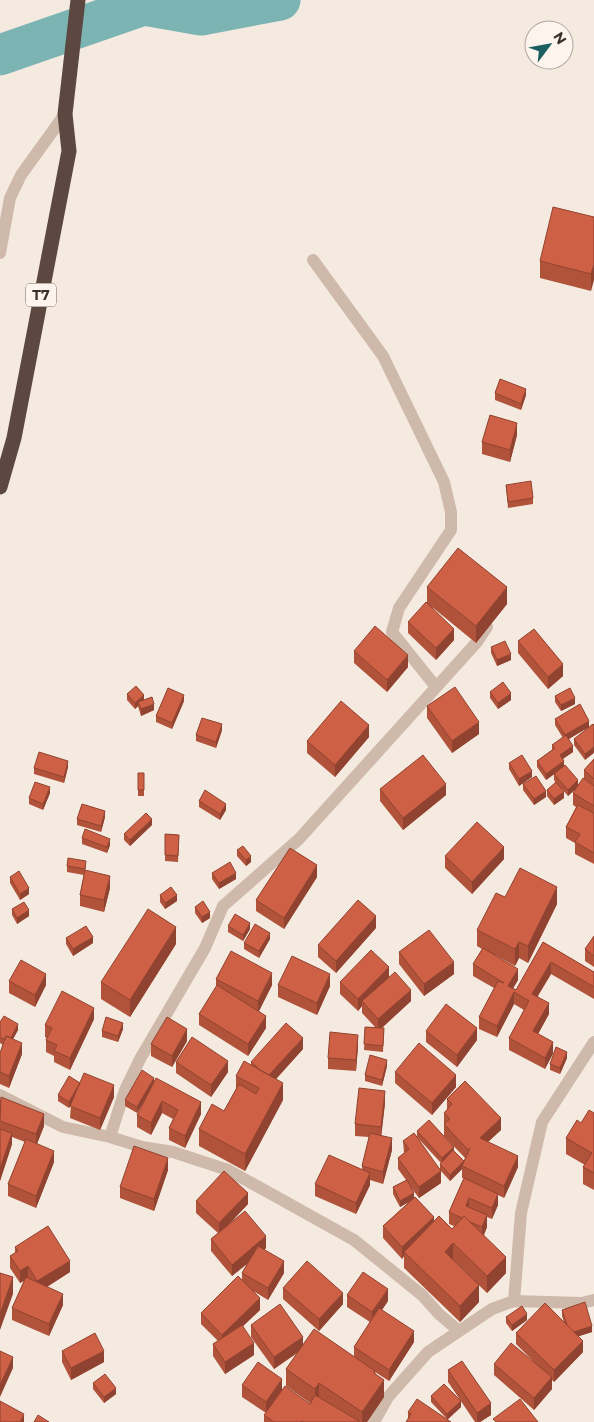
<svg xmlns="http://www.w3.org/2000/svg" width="594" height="1422" font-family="Montserrat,sans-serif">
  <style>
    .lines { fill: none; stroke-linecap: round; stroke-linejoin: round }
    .river { stroke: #7cb4b4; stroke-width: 41 }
    .street { stroke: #ceb9aa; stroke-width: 12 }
    .highway { stroke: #5d4841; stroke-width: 15 }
    .wall { fill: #b1533b; fill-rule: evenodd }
    .shaded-wall { fill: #904330 }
    .building { fill: #ce6045; stroke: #904330 }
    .labels { text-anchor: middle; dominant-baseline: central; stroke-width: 4; stroke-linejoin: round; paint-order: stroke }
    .shield { fill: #fcf4ed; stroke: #756a64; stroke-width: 1 }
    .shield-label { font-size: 14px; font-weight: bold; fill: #3b2f2a }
  </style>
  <rect width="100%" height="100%" fill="#f5eae0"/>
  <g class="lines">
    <path class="river" d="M0 55 144 5 201 15 280 0"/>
    <path class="street" d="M0 253 10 198 21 175 65 114
      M313 260 383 356 444 482 451 512V530L399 608 392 632 436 687
      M0 1095 63 1127 110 1137 142 1147 173 1152 228 1170 354 1240 422 1295 439 1314 459 1331
      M110 1137 125 1090 140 1059 205 948 223 906 299 839 477 642 487 627
      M514 1301 581 1303 594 1300
      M374 1422 388 1397 428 1352 492 1309 514 1301 521 1213 542 1122 594 1042"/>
    <path class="highway" d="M0 487 14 438 69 151 65 114 78 0"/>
  </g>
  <path class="wall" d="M594 217 591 291 540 278V261Z
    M495 393 526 395 521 410 495 400Z
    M517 435 510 462 482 454V442Z
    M506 485 533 498V504L508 508Z
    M427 587 507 604 476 643 432 607 454 640 436 660 408 633V622L427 603Z
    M518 641 563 676 548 689 518 653Z
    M491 647 511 660 497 666 491 653Z
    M354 651 408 667 387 692 354 663Z
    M490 692 511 700 498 709 490 698Z
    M127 694 144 700 154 710 141 716 138 706 135 709 127 700Z
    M555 696 575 704 561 711 555 702Z
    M184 701 172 729 156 722V716Z
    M427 706 479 734 452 753 427 718Z
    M555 719 589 727 569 739 573 752 562 759 564 766 578 785 584 779V770L594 759V864L575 854V843L566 838V827L576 807 573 805V793L577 788 568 796 562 789 564 798 554 805 547 796V790L556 783 554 780V774L557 772 546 780 537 767V761L552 750V745L563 738 555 725Z
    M593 724 585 760 574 745V739Z
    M222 730 216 748 196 741V735Z
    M369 737 335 777 307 753V741Z
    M509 763 532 777 519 786 509 769Z
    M68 767 64 783 34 774V768Z
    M138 773H144V796H138Z
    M523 784 546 797 534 805 523 790Z
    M380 789 446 795 403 830 380 801Z
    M50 793 43 810 29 804V798Z
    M199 801 226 810 220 820 199 807Z
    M105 817 101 832 77 825V819Z
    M152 825 130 846 124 840V834Z
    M165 834 179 835 178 862 165 861Z
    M82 838 110 845 107 853 82 844Z
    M237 850 251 862 246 866 237 856Z
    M445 856 504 859 472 894 445 868Z
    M67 866 86 867 85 870 110 888 104 912 80 906V895L84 875 67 872Z
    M212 873 236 879 219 889 212 879Z
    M10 877 29 894 20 900 10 883Z
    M317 877 284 929 256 911V900Z
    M160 895 177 901 165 909 160 902Z
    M557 904 528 963 519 958 515 966 495 955 518 980 513 988 516 990 543 942 594 972V999L551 974 538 996 549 1014 538 1034 553 1042 545 1069 509 1050V1038L524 1010 514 1004 497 1037 479 1029V1017L494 988 473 976V964L482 949 477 946V930Z
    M195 907 210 918 202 923 195 913Z
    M12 909 29 916 17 924 12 915Z
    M228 926 250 929 243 941 228 932Z
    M376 928 336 973 318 957V945Z
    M594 936V967L585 961V949Z
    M66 938 93 943 73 956 66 944Z
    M270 939 259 958 244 949V943Z
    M176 944 130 1017 101 999V982Z
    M399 952 454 974 424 996 399 964Z
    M389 978 411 1001 382 1028H384L383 1052 364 1050 365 1027H375L362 1013V1006L358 1011 340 994V982Z
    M216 979 272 985 259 1011 266 1028 248 1056 199 1025V1014L216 987Z
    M9 981 46 985 35 1007 9 993Z
    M278 985 330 986 317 1015 278 997Z
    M94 1019 70 1070 54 1062V1056L46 1052V1040L47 1038 45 1037V1025Z
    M0 1022 18 1030 13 1039 22 1054 9 1088 0 1084V1053L3 1045 0 1043Z
    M123 1029 118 1042 102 1037V1031Z
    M426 1031 477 1040 457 1067 426 1042Z
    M187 1041 172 1067 151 1056V1044Z
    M358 1046 356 1071 328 1069V1058Z
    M303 1049 276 1079 283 1100 245 1171 199 1146V1129L224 1111 236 1089V1076L251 1065V1062Z
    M567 1058 560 1074 550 1070V1064Z
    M176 1062 228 1072 211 1097 176 1073Z
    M387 1066 382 1086 365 1081V1075Z
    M395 1072 456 1087 432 1115 395 1083Z
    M154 1082 201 1114 185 1148 169 1140V1128L173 1119 162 1113 151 1135 137 1127V1115L146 1097 137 1113 125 1106V1100Z
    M80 1083 114 1097 100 1130 70 1118 71 1105 69 1108 58 1101V1095Z
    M0 1099 44 1126 37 1144 54 1162 36 1208 8 1196V1184L25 1142 12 1137V1144L0 1181Z
    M447 1099 501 1130 488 1142 518 1167 504 1198 498 1195V1205L492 1219 487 1217V1227L484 1235 506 1273 487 1293 453 1260 479 1302 460 1322 404 1268V1256L402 1259 383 1238V1226L409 1202 400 1207 393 1194V1187L406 1180 398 1169V1158L404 1153 403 1141 440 1169V1164L441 1163 417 1137V1131L454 1151 464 1161 465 1158 444 1136V1113L447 1110ZM462 1169V1178H464L449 1212V1224L454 1226 452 1229 434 1221 414 1197 410 1186 419 1198 441 1183V1171L450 1181Z
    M385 1103 381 1135 392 1150 383 1184 370 1180V1185L356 1214 315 1196V1184L362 1170V1166L369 1137 355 1136V1124Z
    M594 1113V1190L583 1184V1167L585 1165 566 1154V1138L581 1123Z
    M168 1170 154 1211 120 1198V1187Z
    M196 1201 248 1204 230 1223 266 1248 264 1250 284 1273 268 1300 253 1291 260 1310 243 1326 254 1355 225 1374 213 1356V1344L218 1341 201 1324V1313L242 1279V1273L247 1264 232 1276 211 1251V1239L218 1233 196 1213Z
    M15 1247 70 1272 47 1287 63 1305 49 1336 12 1320V1308L24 1281 20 1283 10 1268V1256L15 1253Z
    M283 1288 343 1304 319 1331 283 1299Z
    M347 1295 388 1301 382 1310 414 1342 389 1381 375 1372 384 1397 367 1422H264V1415L266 1413 242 1397V1385L282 1390 310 1404V1403L286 1386V1369L299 1352 274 1369 251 1337V1325L303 1345 354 1357V1347L370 1322 347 1307Z
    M562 1310 592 1332 579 1336 583 1352 554 1382 552 1380V1389L534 1410 494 1375V1364L535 1363 516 1344V1333L564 1322 562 1316Z
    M506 1317 527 1320 512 1331 506 1323Z
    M62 1351 104 1362 71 1380 62 1362Z
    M448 1370 491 1415 480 1422H475L448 1382Z
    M93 1383 116 1394 104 1403 93 1389Z
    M431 1396 461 1407 447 1420 408 1419V1412L447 1419 431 1402Z"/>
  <path class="shaded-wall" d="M594 264V280L591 291V274Z
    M526 389V395L521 410V404Z
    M517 423V435L510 462V450Z
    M507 587V604L476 643V626Z
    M454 629V640L436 660V648Z
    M511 654V660L497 666V660Z
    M408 655V667L387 692V680Z
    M563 664V676L548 689V677Z
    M511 693V700L498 709V703Z
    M144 695V701L138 702V706L135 709V703Z
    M184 695V701L172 729V723Z
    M575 698V704L561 711V705Z
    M154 704V710L141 716V709Z
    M589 721V727L565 741V735Z
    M479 722V734L452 753V741Z
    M222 724V730L216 748V742Z
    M369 725V737L335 777V765Z
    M573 746V752L560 761V755Z
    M594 747V753L585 760V754Z
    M68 761V767L64 783V777Z
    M564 761V767L546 780V774Z
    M532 771V777L519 786V779Z
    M578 780V786L568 796V790Z
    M446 784V795L403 830V818Z
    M50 787V793L43 810V804Z
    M546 791V797L534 805V799Z
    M564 792V798L554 805V799Z
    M226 804V810L220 820V814Z
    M105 811V817L101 832V826Z
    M152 819V825L130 846V840Z
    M110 839V845L107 853V847Z
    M504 847V859L472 894V882Z
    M251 856V862L246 866V860Z
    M317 865V877L284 929V918Z
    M236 873V879L219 889V883Z
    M110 876V888L104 912V900Z
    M557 887V904L528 963V946Z
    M29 888V894L20 900V894Z
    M177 895V901L165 909V903Z
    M29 910V916L17 924V918Z
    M210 912V918L202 923V917Z
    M376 916V928L336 973V961Z
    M250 923V929L243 941V935Z
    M176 927V944L130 1017V1000Z
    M270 933V939L259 958V951Z
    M93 937V943L73 956V949Z
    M519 942V958L515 966V949Z
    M454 962V974L424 996V984Z
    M551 962V974L532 1005V994Z
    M389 967V978L362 1001V1006L358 1011V999Z
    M518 969V980L508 997V986Z
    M272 973V985L258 1013V1001Z
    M46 974V985L35 1007V995Z
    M330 974V986L317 1015V1003Z
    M411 990V1001L378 1031V1019Z
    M514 992V1004L497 1037V1026Z
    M549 1003V1014L533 1043V1031Z
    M94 1008V1019L70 1070V1058Z
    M266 1016V1028L248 1056V1044Z
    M123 1023V1029L118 1042V1036Z
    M18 1024V1030L8 1048V1042Z
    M477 1028V1040L457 1067V1055Z
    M187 1029V1041L172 1067V1056Z
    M358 1035V1046L356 1071V1060Z
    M303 1038V1049L267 1089V1077Z
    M553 1042V1054L545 1069V1058Z
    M22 1043V1054L9 1088V1076Z
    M567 1052V1058L560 1074V1068Z
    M387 1060V1066L382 1086V1080Z
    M228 1061V1072L211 1097V1085Z
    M456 1075V1087L432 1115V1103Z
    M154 1078V1084L137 1113V1107Z
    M80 1083V1089L69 1108V1102Z
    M283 1083V1100L245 1171V1154Z
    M114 1085V1097L100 1130V1118Z
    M385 1091V1103L381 1139V1127Z
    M162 1101V1113L151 1135V1123Z
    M201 1102V1114L185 1148V1136Z
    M44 1114V1126L36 1146V1134Z
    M501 1118V1130L480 1149V1138Z
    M12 1133V1144L0 1181V1169Z
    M392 1138V1150L383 1184V1172Z
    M454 1147V1153L442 1164V1158Z
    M54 1151V1162L36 1208V1196Z
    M518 1156V1167L504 1198V1186Z
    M168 1158V1170L154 1211V1199Z
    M464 1161 462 1166V1169L450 1181V1175Z
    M441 1171V1183L419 1198V1187Z
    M370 1173V1185L356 1214V1203Z
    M248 1193V1204L219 1235V1223Z
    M414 1193V1199L400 1207V1201Z
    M498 1194V1205L492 1219V1208Z
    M469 1198V1209L466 1206Z
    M487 1215V1227L482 1239V1227Z
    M434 1217V1229L404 1252V1256L402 1259V1247Z
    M266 1236V1248L232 1276V1265Z
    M453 1243V1260L445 1252Z
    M506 1257V1273L487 1293V1276Z
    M70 1261V1272L37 1293V1281Z
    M284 1261V1273L268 1300V1288Z
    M28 1266V1278L20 1283V1271Z
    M13 1277V1294L0 1330V1314Z
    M479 1285V1302L460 1322V1306Z
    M388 1289V1301L372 1324V1312Z
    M343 1293V1304L319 1331V1319Z
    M63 1294V1305L49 1336V1324Z
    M260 1298V1310L222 1346V1335Z
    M527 1314V1320L512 1331V1325Z
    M592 1326V1332L570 1339V1333Z
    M414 1331V1342L389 1381V1370Z
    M303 1337V1348L274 1369V1357Z
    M583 1341V1352L554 1382V1370Z
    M254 1343V1355L225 1374V1362Z
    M104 1351V1362L71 1380V1368Z
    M13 1357V1368L0 1397V1385Z
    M552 1377V1389L534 1410V1398Z
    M282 1379V1390L266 1414V1402Z
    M384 1380V1397L367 1422H362V1412Z
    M319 1383V1400L315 1406V1389Z
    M116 1388V1394L104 1403V1397Z
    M461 1401V1407L447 1420V1414Z
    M491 1403V1415L480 1422H477V1413Z
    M24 1414V1422H20Z"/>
  <path class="building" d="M553 207 594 217V264L591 274 540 261Z
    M500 379 526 389 521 404 495 393Z
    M490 415 517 423 510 450 482 442Z
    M531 481 533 498 508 502 506 485Z
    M458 548 507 587 476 626 427 587Z
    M426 602 454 629 436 648 408 622Z
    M375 626 408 655 387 680 354 651Z
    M534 629 563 664 548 677 518 641Z
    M505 641 511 654 497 660 491 647Z
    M503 682 511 693 498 703 490 692Z
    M136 686 144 695 135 703 127 694Z
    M455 687 479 722 452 741 427 706Z
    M168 688 184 695 172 723 156 716Z
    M570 688 575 698 561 705 555 696Z
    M152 697 154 704 141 709 138 702Z
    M341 701 369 725 335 765 307 741Z
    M580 704 589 721 565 735 555 719Z
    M202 718 222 724 216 742 196 735Z
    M593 724 594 725V747L585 754 574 739Z
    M566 735 573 746 560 755 564 761 546 774 537 761 555 748 552 745Z
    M39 752 68 761 64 777 34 768Z
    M423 755 446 784 403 818 380 789Z
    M522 755 532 771 519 779 509 763Z
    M594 759V779L584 770Z
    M565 765 578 780 568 790 554 774Z
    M138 773H144V790H138Z
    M536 776 546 791 534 799 523 784Z
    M583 778 594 786V806L573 793Z
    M35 782 50 787 43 804 29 798Z
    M556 782 564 792 554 799 547 790Z
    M205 790 226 804 220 814 199 801Z
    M82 804 105 811 101 826 77 819Z
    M578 805 594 813V853L575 842 580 834 566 827Z
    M146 813 152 819 130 840 124 834Z
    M477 822 504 847 472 882 445 856Z
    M85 829 110 839 107 847 82 838Z
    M165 834 179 835 178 856 165 855Z
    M243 846 251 856 246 860 237 850Z
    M290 848 317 865 284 918 256 900Z
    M68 858 86 861 85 869 67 866Z
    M230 862 236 873 219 883 212 873Z
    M520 868 557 887 528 946 519 942 515 949 477 930 496 893 505 897Z
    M85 870 110 876 104 900 80 895Z
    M19 871 29 888 20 894 10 877Z
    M171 887 177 895 165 903 160 895Z
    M358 900 376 916 336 961 318 945Z
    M203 901 210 912 202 917 195 907Z
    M24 902 29 910 17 918 12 909Z
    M148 909 176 927 130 1000 101 982Z
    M235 914 250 923 243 935 228 926Z
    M255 924 270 933 259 951 244 943Z
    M86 926 93 937 73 949 66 938Z
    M429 930 454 962 424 984 399 952Z
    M594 936V956L585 949Z
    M543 942 594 972V987L551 962 532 994 549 1003 533 1031 553 1042 545 1058 509 1038 529 1001 514 992 497 1026 479 1017 498 981 504 983 473 964 483 948 518 969 508 986 516 990Z
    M371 950 389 967 358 999 340 982Z
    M231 951 272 973 258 1001 216 979Z
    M292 956 330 974 317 1003 278 985Z
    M21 960 46 974 35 995 9 981Z
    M395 972 411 990 378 1019 362 1001Z
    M217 985 266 1016 248 1044 199 1014Z
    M62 991 94 1008 70 1058 54 1051 57 1045 46 1040 52 1028 45 1025Z
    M446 1004 477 1028 457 1055 426 1031Z
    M4 1016 18 1024 11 1038 6 1036 5 1040 0 1037V1022Z
    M106 1017 123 1023 118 1036 102 1031Z
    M167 1017 187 1029 172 1056 151 1044Z
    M286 1023 303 1038 269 1075 260 1070 251 1062Z
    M365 1027 384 1028 383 1046 364 1044Z
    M330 1032 358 1035 356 1060 328 1058Z
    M6 1036 22 1043 9 1076 0 1072V1053Z
    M192 1037 228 1061 211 1085 176 1062Z
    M419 1043 456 1075 432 1103 395 1072Z
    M556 1047 567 1052 560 1068 550 1064Z
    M370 1055 387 1060 382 1080 365 1075Z
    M244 1061 283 1083 245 1154 199 1129 212 1104 224 1111 239 1084 256 1094 259 1088 236 1076Z
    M142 1070 154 1078 137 1107 125 1100Z
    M84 1073 114 1085 100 1118 70 1106Z
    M69 1076 80 1083 69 1102 58 1095Z
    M156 1078 201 1102 185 1136 169 1128 178 1110 162 1101 151 1123 137 1115Z
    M465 1081 501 1118 480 1138 518 1156 504 1186 462 1166 470 1148 468 1150 444 1124 450 1119 444 1113 452 1104 447 1099Z
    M359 1088 385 1091 381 1127 355 1124Z
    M1 1097 44 1114 36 1134 0 1121Z
    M589 1110 594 1113V1173L583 1167 592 1153 566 1138 577 1120 581 1123Z
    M429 1120 454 1147 442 1158 417 1131Z
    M0 1129 12 1133 0 1169Z
    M370 1133 392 1138 383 1172 362 1166Z
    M414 1133 441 1171 419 1187 398 1158 409 1149 403 1141Z
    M26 1139 54 1151 36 1196 8 1184Z
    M134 1146 168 1158 154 1199 120 1187Z
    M453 1150 464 1161 450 1175 440 1164Z
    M329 1155 370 1173 356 1203 315 1184Z
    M224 1171 248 1193 219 1223 196 1201Z
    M464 1178 498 1194 492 1208 469 1198 466 1206 487 1215 482 1227 470 1222 464 1216 462 1218 449 1212Z
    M407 1180 414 1193 400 1201 393 1187Z
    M415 1197 434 1217 402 1247 383 1226Z
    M245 1211 266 1236 232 1265 211 1239Z
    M439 1216 452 1229 464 1216 506 1257 487 1276 453 1243 445 1252 479 1285 460 1306 404 1252Z
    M48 1226 70 1261 37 1281 28 1266 20 1271 10 1256 18 1251 15 1247Z
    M258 1246 284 1261 268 1288 242 1273Z
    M307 1261 343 1293 319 1319 283 1288Z
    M363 1272 388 1289 372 1312 347 1295Z
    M0 1273 13 1277 0 1314Z
    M238 1276 260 1298 222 1335 201 1313Z
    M26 1277 63 1294 49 1324 12 1308Z
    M585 1302 592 1326 574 1332 567 1325 562 1310Z
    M545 1303 583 1341 554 1370 516 1333Z
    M280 1304 303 1337 274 1357 251 1325Z
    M522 1306 527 1314 512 1325 506 1317Z
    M379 1308 414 1331 389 1370 354 1347Z
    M242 1325 254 1343 225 1362 213 1344Z
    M314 1329 375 1371 374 1373 384 1380 362 1412 319 1383 315 1389 286 1369Z
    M95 1333 104 1351 71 1368 62 1351Z
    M511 1343 552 1377 534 1398 494 1364Z
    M0 1351 13 1357 0 1385Z
    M462 1361 491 1403 477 1413 448 1370Z
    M258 1362 282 1379 266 1402 242 1385Z
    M105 1374 116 1388 104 1397 93 1383Z
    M444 1384 461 1401 447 1414 431 1396Z
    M285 1386 310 1404 315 1395 359 1421 358 1422H304L302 1421 301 1422H274L264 1415Z
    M417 1399 451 1422H406L411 1414 408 1412Z
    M520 1399 538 1422H496L493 1419Z
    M0 1401 24 1414 20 1422H0Z
    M38 1415 49 1422H34Z"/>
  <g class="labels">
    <rect class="shield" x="26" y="283.5" width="30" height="23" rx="4"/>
    <g class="shield-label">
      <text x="41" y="295">T7</text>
    </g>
  </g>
  <g transform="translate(549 45) rotate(58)"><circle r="24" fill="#fcf4ed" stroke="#afa59f"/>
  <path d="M0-4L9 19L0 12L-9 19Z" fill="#1c5f61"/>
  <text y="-8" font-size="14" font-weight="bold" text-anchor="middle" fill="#3b2f2a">N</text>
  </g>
</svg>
